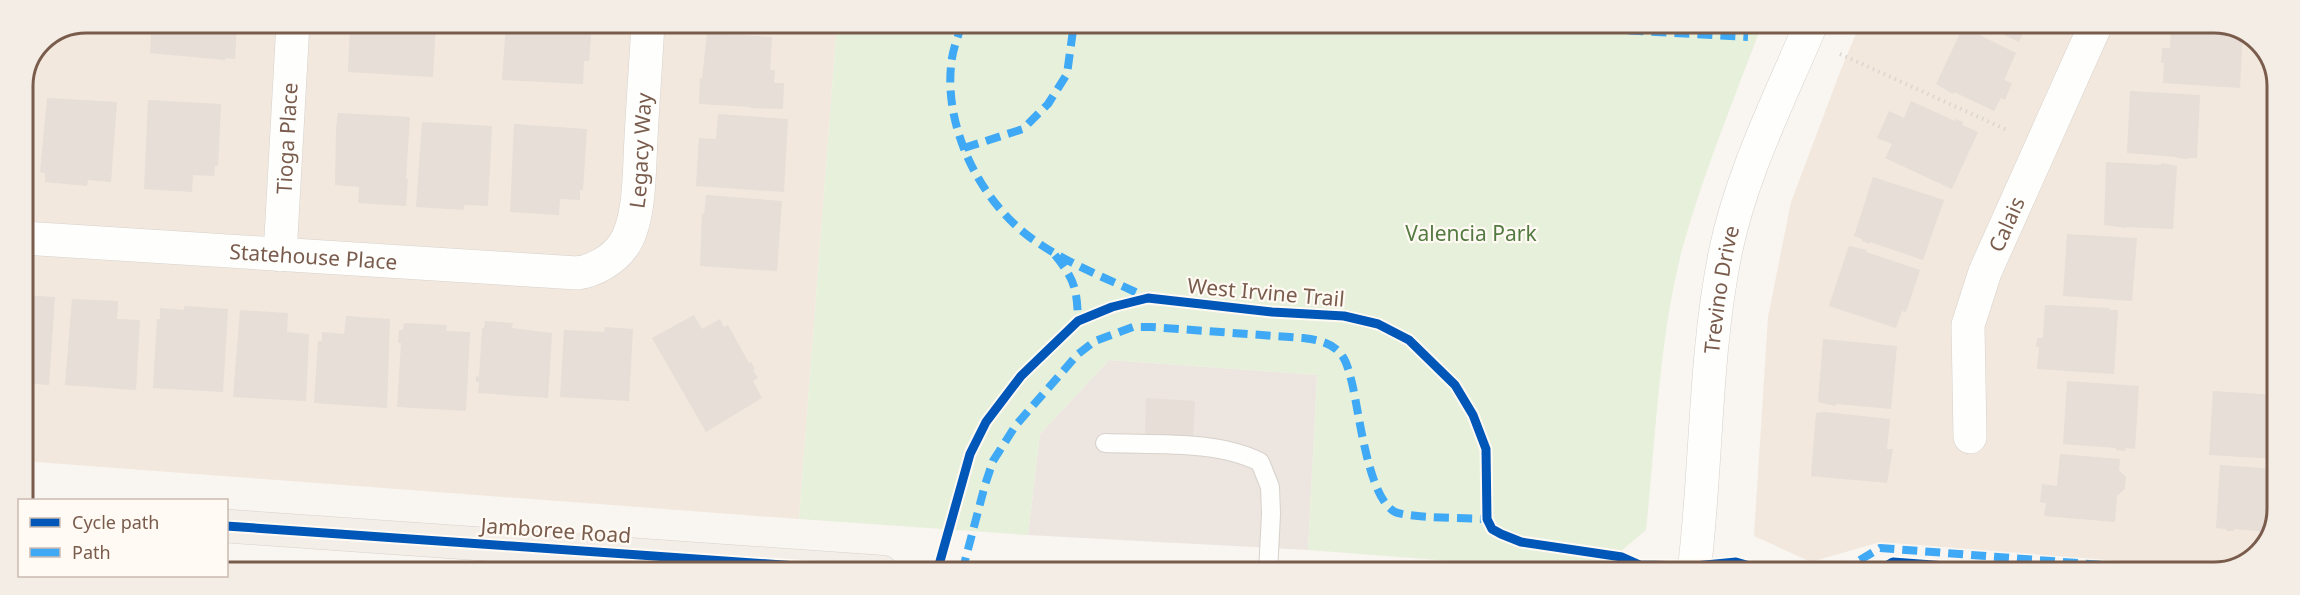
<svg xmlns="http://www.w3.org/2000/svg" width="2300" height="595" font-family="'Noto Sans',sans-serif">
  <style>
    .residential { fill: #f2e8de }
    .industrial { fill: #ede5e0 }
    .green { fill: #e7f0db }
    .building { fill: #e6ded7 }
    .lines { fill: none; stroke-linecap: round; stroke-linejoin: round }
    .service-casing { stroke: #d7d1cb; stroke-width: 20 }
    .minor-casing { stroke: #d7d1cb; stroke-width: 34 }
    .primary-casing { stroke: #dad1cc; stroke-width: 34 }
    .path { stroke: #dcd5d0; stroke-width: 4; stroke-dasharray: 1.5 4.5; stroke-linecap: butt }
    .service { stroke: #fefefd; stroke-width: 18 }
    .minor { stroke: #fefefd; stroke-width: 33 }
    .primary { stroke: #f3eee8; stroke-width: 33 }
    .quiet { stroke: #3fa9f5; stroke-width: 8; stroke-dasharray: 15 8; stroke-linecap: butt }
    .cycleway-casing { stroke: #fffaf3; stroke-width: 13 }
    .cycleway { stroke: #0057b8; stroke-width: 9 }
    .labels { text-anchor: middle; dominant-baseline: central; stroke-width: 4.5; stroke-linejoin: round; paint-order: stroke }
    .street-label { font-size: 21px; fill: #7a5c4d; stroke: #fffaf3 }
    .park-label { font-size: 21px; fill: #537a41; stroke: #fffaf3 }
    .rim { fill: none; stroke: #7a5c4d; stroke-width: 3 }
  </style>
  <rect width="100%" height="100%" fill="#f9f5f0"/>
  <path class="residential" d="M86 23H837L799 519 23 461V86L41 41Z
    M1860 24H2227L2262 44 2277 78 2276 522 2256 557 2223 569 1880 542 1811 562 1754 536 1768 317 1791 202 1840 72Z"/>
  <path class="industrial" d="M1109 360 1317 375 1308 550 1028 535 1040 434Z"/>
  <path class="green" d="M837 23 1762 24C1735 97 1704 171 1683 246 1659 336 1656 437 1646 530L1596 572 1308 550 1317 375 1109 360 1040 434 1028 535 799 519Z"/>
  <path class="building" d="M143 23H237L235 59 226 58 225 60 150 53 151 33 142 32Z
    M367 23H436L433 77 348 72 350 24H367Z
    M506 23H592L589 61H584L583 84 502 80Z
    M756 23H789V27L756 25Z
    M1981 24H2027L2019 42Z
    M2171 24H2227L2243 33 2240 88 2163 83 2164 63H2161L2162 48H2170Z
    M1963 27 2016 53 2004 80 2012 83 2005 100 2001 98 1994 111 1954 92 1953 94 1936 84Z
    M707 33 772 37 770 70H775L774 83H784L783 109 751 108V107L699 104 700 78 702 79Z
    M2130 91 2200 95 2197 158H2188V159L2177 158V157L2127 153Z
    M23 92H30L24 180H23Z
    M47 98 117 102 111 182 88 180 87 186 45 182V173L40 172Z
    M148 100 221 104 218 166H215L214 176 193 175 192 192 144 189Z
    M1911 101 1955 121 1956 119 1963 122 1962 125 1978 132 1952 189 1885 158 1892 144 1877 138 1889 111 1904 118Z
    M338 113 410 117 406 179H408L406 206 358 203 359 187 335 185 336 128Z
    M718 114 788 119 784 192 696 186 699 138 716 139Z
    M422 122 492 126 488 206 464 205V210L416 207Z
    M514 124 587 129 583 190H580V200L560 199 559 215 510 212Z
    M2106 162 2161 165V163L2177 166 2173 229 2126 227V228L2104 225Z
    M1873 177 1944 200 1923 260 1870 242V244L1862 241V239L1854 236Z
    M706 195 782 201 777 271 700 266 702 213 704 214Z
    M2067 234 2137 238 2132 301 2063 296Z
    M1849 246 1867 250 1866 252 1920 270 1906 312 1902 311 1896 328 1829 306Z
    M23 295 55 297 49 385 23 383Z
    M72 299 118 301 117 319 140 320 136 390 65 385Z
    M2045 305 2109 308V310H2118L2114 374 2037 369 2039 347H2036L2037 338H2043Z
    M184 306 228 309 223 392 153 388 157 319H160V308L184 310Z
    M240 310 288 313 287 332 309 334 306 401 233 397Z
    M694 315 702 329 720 319 724 327 728 325 749 363 751 362 755 369 753 370 758 378 753 381 762 398 706 432 652 338Z
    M346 316 390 319 387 408 314 403 318 341H322V332L344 334Z
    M485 321 513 323 512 328 552 333 548 398 478 393 479 382H476V376L479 377 482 328H484Z
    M404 323 447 325 446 331 470 332 466 411 397 407 401 343H398L399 330H403Z
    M605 327 633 329 629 401 560 397 564 330 604 332Z
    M1823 339 1897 346 1891 409 1836 404 1835 406 1818 402Z
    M2067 381 2139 386 2135 449 2126 448 2125 451 2116 450V448L2063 444Z
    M2213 391 2276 395V459L2209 455Z
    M1146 398 1195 401 1193 439 1145 436Z
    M1825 412 1890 419 1887 449H1893L1887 483 1811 476 1816 413Z
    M2060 454 2120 459 2119 470 2126 477 2125 489 2117 496 2115 522 2044 516 2046 503 2040 502 2042 484 2057 486Z
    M2220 465 2276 469V522L2270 532 2234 529V531H2226V529L2216 528Z"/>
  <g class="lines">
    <defs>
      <path id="service" d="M1105 443C1154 445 1217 440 1260 462L1270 487 1271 514 1268 572"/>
      <g id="minor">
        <path id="s1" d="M23 238 577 273C594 271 613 260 623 246 641 221 639 168 641 138 643 99 646 61 648 23"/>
        <path id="s2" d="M280 255 293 23"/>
        <path id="s3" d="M1970 437 1968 325 1985 272 2096 24"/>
        <path id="s4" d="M1694 572C1707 466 1704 359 1725 254 1741 174 1780 98 1811 24"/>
      </g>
      <path id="primary" d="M226 526 882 572"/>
    </defs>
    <use href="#service" class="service-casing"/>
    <use href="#minor" class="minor-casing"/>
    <use href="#primary" class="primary-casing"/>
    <path class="path" d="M1840 54 2007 130"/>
    <use href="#service" class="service"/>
    <use href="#minor" class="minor"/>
    <use href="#primary" class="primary"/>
    <path class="quiet" d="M962 23C959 34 954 46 952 58 942 122 977 196 1027 235 1062 262 1109 279 1148 298
      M1560 23 1603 29 1748 37
      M964 148 1023 129 1048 104 1067 74 1074 23
      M1055 255C1075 280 1077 289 1078 321
      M962 572 985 485 993 461 1016 425 1078 354 1095 341 1133 327H1151L1303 338C1319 340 1334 343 1343 357 1347 363 1349 372 1351 379 1359 408 1367 497 1395 512 1408 518 1468 518 1487 519
      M1840 572 1880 548 2196 572"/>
    <defs>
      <path id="cycleway" d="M226 526 882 572
        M937 572 970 454 986 422 1021 376 1078 321 1112 307 1148 298 1272 312 1344 316 1378 324 1409 340 1455 385 1473 415 1486 449 1487 519 1492 529 1501 534 1521 542 1622 557 1640 565 1695 566 1736 562 1767 571 1781 572
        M1876 572 1893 562 2026 572"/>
    </defs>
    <use href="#cycleway" class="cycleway-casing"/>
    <use href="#cycleway" class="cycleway"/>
  </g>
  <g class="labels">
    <g class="street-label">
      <text stroke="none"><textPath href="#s2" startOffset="117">Tioga Place</textPath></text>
      <text stroke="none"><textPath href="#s1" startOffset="708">Legacy Way</textPath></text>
      <text stroke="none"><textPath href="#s3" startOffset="220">Calais</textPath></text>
      <text stroke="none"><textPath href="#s1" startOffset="291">Statehouse Place</textPath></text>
      <text stroke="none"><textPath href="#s4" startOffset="284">Trevino Drive</textPath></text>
      <text transform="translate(1266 292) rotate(5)">West Irvine Trail</text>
      <text transform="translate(556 530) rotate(4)">Jamboree Road</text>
    </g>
    <g class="park-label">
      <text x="1471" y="233">Valencia Park</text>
    </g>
  </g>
  <path d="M0 0H2300V595H0ZM86 33H2214A53 53 0 0 1 2267 86V509A53 53 0 0 1 2214 562H86A53 53 0 0 1 33 509V86A53 53 0 0 1 86 33Z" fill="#f4ede6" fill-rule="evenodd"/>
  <path class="rim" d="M86 33H2214A53 53 0 0 1 2267 86V509A53 53 0 0 1 2214 562H86A53 53 0 0 1 33 509V86A53 53 0 0 1 86 33Z"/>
  <rect x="18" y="499" width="210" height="78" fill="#fffaf3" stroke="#cabbb1" stroke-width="1.5"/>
  <rect x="30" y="518" width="30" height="9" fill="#0057b8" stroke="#cabbb1" stroke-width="1.5"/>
  <text x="72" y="529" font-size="18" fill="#7a5c4d">Cycle path</text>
  <rect x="30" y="548" width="30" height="9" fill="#3fa9f5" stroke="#cabbb1" stroke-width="1.5"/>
  <text x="72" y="559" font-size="18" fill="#7a5c4d">Path</text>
</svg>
